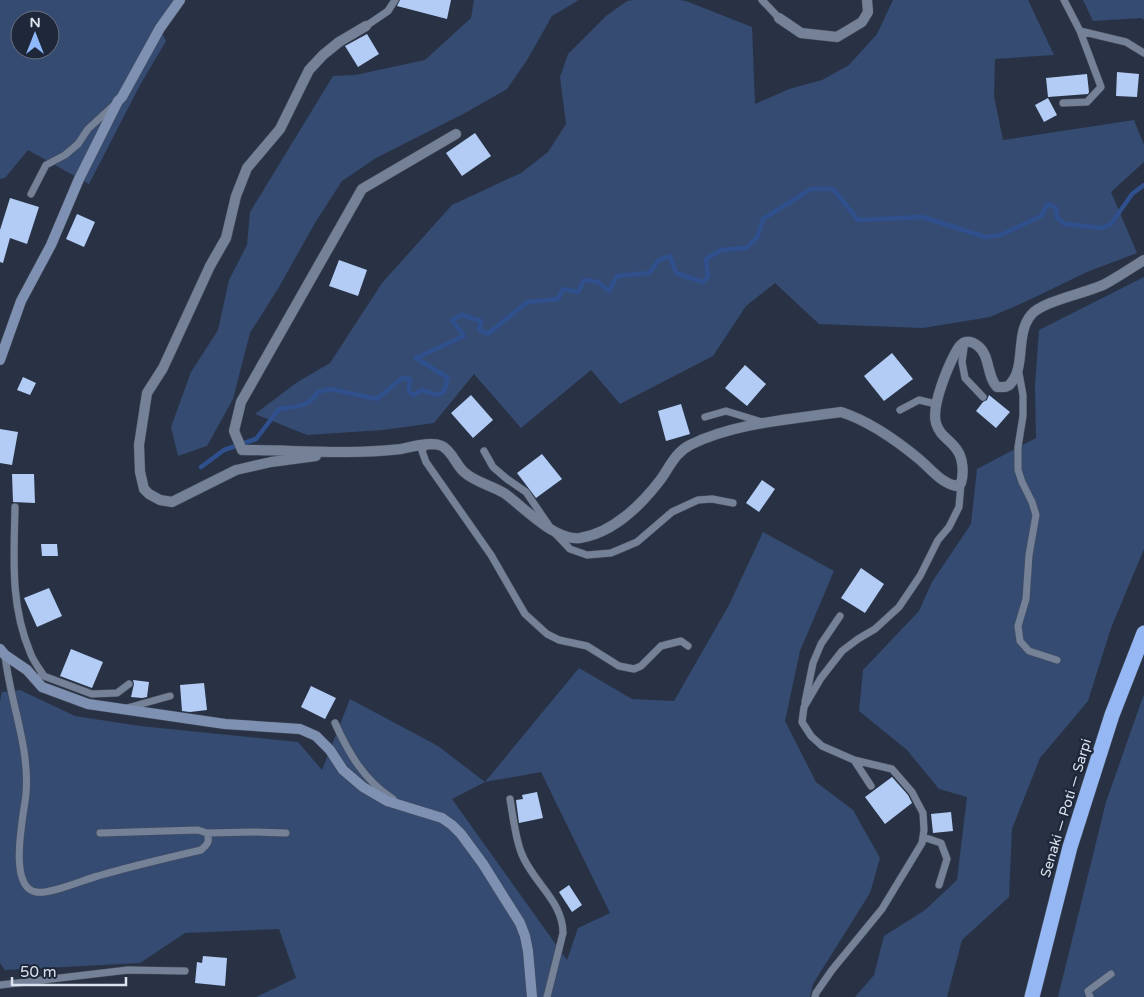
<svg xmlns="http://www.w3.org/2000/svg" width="1144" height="997" font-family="'Varela Round',sans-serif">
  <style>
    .green { fill: #354b71; fill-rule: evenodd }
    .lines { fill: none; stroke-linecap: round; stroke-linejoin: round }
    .stream { stroke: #2f508d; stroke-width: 4.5 }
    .building { fill: #b3ccf5 }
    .lane-casing { stroke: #454e5d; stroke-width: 8 }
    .street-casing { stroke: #454e5d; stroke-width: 11 }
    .secondary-casing { stroke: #454e5d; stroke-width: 11 }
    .highway-casing { stroke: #454e5d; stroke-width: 16 }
    .lane { stroke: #758197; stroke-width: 7 }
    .street { stroke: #758197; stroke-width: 10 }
    .secondary { stroke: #7f91b3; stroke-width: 10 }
    .highway { stroke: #95b7f3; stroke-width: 15 }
    .labels { text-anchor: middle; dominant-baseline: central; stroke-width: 5; stroke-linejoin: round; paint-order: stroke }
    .street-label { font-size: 14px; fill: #dbe2ed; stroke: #1e283a }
  </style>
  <rect width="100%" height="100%" fill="#283244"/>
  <path class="green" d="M0 0H180L160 28 166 41 140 85 89 184 28 150 5 178 0 179ZM20 20H50V50H20Z
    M474 0H579L552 16 527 60 507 89 465 113 376 158 342 181 315 223 279 287 250 333 233 399 207 446 178 456 171 427 191 372 218 330 229 280 247 245 250 212 333 76 355 75 425 60 471 18Z
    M633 0H680L686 1 752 27 755 104 789 89 822 80 849 65 877 34 893 0H1028L1054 55 995 59 994 96 1003 140 1134 120 1144 145V162L1111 192 1137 253 1087 272 1027 301 990 317 923 328 819 324 775 283 746 306 713 356 620 404 591 370 521 428 474 374 434 423 383 430 307 435 255 414 296 383 330 363 382 283 452 205 521 173 548 152 566 124 560 77 568 54 606 16 627 1Z
    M1083 0H1144V20L1142 18 1093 21Z
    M1144 277V549L1111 628 1088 701 1040 758 1012 829 1009 897 962 940 947 997H855L874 975 884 936 925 910 957 880 967 797 939 789 907 750 859 711 863 670 919 611 932 582 971 524 977 469 1036 438 1035 385 1039 330Z
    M763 532 834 571 800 651 785 721 816 782 853 810 880 858 870 893 813 984 810 997H256L296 978 279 929 185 933 140 963 5 970 0 963V701L2 692 20 690 75 716 140 726 298 742 322 770 350 699 438 746 485 782 579 668 632 699 674 701 729 605ZM541 772 610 913 578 928 567 960 452 799 485 782Z
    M1144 694V997H1058L1106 802Z"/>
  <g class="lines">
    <path class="stream" d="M201 467 224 450 256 439 279 409C296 407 309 407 318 392L330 389 377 399 402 378 410 379 409 391 413 395 422 390 437 395 444 392 448 378 416 358 464 336 452 320 462 315 481 321 479 330 488 334 527 302 558 299 563 289 578 292 584 280 598 282 609 291 617 276 649 273 659 260 670 256 676 273 703 282 708 277 706 259 721 250 746 248 757 238 763 219 811 189H833L858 220 923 217 985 237 1001 235 1041 216 1048 204 1056 208 1057 218 1065 224 1101 228 1111 224 1132 194 1144 185"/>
  </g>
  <path class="building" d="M400 0H451L447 19 397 6Z
    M367 34 379 54 358 67 345 46Z
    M1117 72 1139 74 1137 97 1116 96Z
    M1087 74 1089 92 1088 94 1048 97 1046 78Z
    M1048 98 1057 115 1044 122 1035 105Z
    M475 133 491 156 462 176 446 153Z
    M10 198 39 207 27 244 10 238 3 263 0 262V230Z
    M77 214 95 222 84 247 66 239Z
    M339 260 367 270 358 296 329 286Z
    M892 353 913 379 884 401 864 376Z
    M745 365 766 384 747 406 725 388Z
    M23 377 36 383 30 395 17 390Z
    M471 395 493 420 473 438 451 413Z
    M989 395 1010 412 996 428 976 411 983 402 987 400Z
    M681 404 690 434 666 441 658 411Z
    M0 429 18 432 12 465 0 463Z
    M542 454 562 479 536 498 517 473Z
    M12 474H34L35 503 13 502Z
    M762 480 775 489 759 512 746 503Z
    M41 544H57L58 556H42Z
    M861 568 884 584 865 613 841 598Z
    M49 588 62 616 37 627 24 598Z
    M71 649 103 662 92 688 60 676Z
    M133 680 149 682 147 697 142 698 131 697 134 684Z
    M204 683 207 710 190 712 182 711 180 685Z
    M311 686 336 698 325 719 301 707Z
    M892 777 908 795 912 803 885 824 865 797Z
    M537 792 543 818 519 823 516 800 523 799 522 795Z
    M951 812 953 831 933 833 931 814Z
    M569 885 582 905 572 912 559 892Z
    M203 956 227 958 225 986 195 983 197 962 202 963Z"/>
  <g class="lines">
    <defs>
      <path id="lane" d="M762 0 779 18
        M1064 0 1080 31 1126 42 1144 53
        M366 26 388 11 395 0
        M1063 103 1087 102 1101 87 1080 31
        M31 194 46 165 65 155 78 144 88 129 114 105
        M965 341 962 362 965 378 983 397
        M1018 368 1023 395V416L1018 447V470L1022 482 1032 502 1036 515 1029 555 1026 599 1018 626 1020 641 1029 651 1057 660
        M900 410 919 400 936 404
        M705 417 726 411 762 422
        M425 446 422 451 426 462 491 555 525 614 547 634 559 640 587 646 619 666 634 669 641 666 661 646 681 641 688 646
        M484 451 493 467 507 479 526 492 552 530 570 549 587 555 611 553 637 542 672 512 698 500 712 499 733 503
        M15 507C14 558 10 604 30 652 33 661 39 668 44 676
        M5 655C10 702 30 747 26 794 24 814 7 887 36 892 49 895 83 880 98 876 132 866 167 858 201 850 208 844 210 841 207 833L198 830 100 833
        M41 675 92 694 117 693 129 684
        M805 702 813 663 821 644 840 616
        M127 708 170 696
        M335 723C349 754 364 780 393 799
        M854 760 871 786
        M510 799C513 816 515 836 521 852 531 881 563 900 563 933L547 997
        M207 833 253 832 286 833
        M923 837 941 843 947 859 939 885
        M0 985 128 970 185 971
        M815 997 816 993 832 970 882 909 922 843 924 830 923 813 912 792 892 769 854 760 822 746 811 736 802 722 804 707 821 678 842 651 858 639 875 629 899 607 920 576 938 540 949 527 959 507 961 483
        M1090 997 1088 991 1111 974"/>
      <path id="street" d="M779 18 801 33 837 37 862 22 868 12 867 0
        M456 134 362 189 241 402 234 431 242 450C295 450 349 455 401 449 412 447 431 441 442 446 452 451 456 465 464 472 473 481 492 486 504 493 524 507 554 541 580 538 613 533 642 504 661 479 670 466 676 452 690 445 733 423 793 419 841 412 869 421 896 440 919 459 931 469 941 483 956 486L961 483C964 473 963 458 957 450 950 439 940 437 936 423 931 406 948 366 957 350 962 341 969 339 978 346 990 355 987 377 997 387 1003 387 1008 388 1011 383 1026 366 1015 334 1031 315 1042 301 1087 293 1105 284 1118 277 1131 268 1144 260
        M316 456 271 462 236 470 172 502 160 500 149 494 144 489 140 472 139 445 147 393 163 368 210 266 226 238 236 196 247 168 280 129 309 70 323 55 339 42 366 26"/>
      <path id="secondary" d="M0 360 21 301 51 245 79 179 118 101 122 97 160 28 180 0
        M0 649 5 655 27 670 42 687 88 704 225 724 300 729 316 736 330 750 343 770 363 787 387 801 442 818 452 825 461 834 483 864 520 923 525 936 528 951 532 997"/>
      <path id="highway" d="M1032 997 1070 847 1112 715 1144 633"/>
    </defs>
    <use href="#lane" class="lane-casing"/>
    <use href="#street" class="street-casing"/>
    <use href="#secondary" class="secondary-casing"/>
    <use href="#highway" class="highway-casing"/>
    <use href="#lane" class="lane"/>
    <use href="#street" class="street"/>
    <use href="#secondary" class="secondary"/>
    <use href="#highway" class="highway"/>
  </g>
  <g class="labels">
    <g class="street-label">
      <text transform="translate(1066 808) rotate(-73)">Senaki — Poti — Sarpi</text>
    </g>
  </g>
  <g transform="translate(35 35)"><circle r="24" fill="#1e283a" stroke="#6a7282"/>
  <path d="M0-4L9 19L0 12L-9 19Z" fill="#90b8fd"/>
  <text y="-8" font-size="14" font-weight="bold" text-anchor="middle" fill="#dbe2ed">N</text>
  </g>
  <path d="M12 977v8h114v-8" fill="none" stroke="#dbe2ed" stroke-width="2.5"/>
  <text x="20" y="977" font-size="15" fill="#dbe2ed" stroke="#1e283a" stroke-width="4" paint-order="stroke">50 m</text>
</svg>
